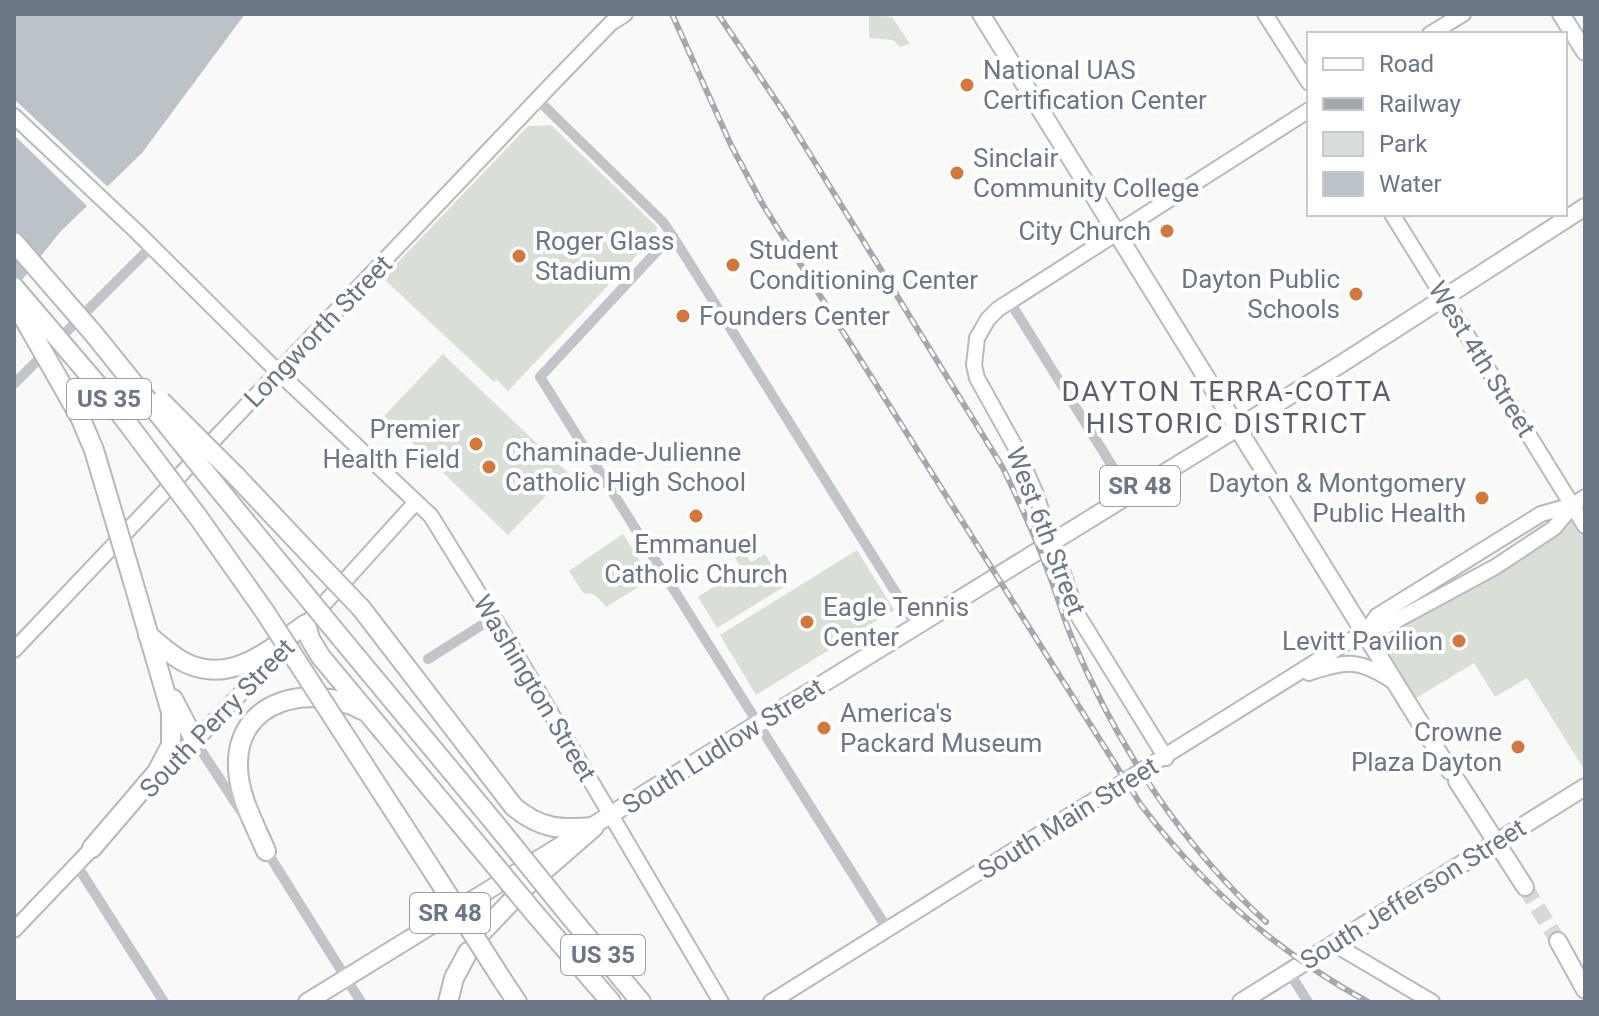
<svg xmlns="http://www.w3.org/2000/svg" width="1599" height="1016" font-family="Roboto,sans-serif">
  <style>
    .green { fill: #d9ded7 }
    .water { fill: #bbc3c9 }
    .pier { fill: #f9f9f8 }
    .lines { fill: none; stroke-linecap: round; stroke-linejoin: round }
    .primary-tunnel { stroke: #d6d8dc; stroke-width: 16; stroke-dasharray: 16 8; stroke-linecap: butt }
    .secondary-casing { stroke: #b6babf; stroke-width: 18 }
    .primary-casing { stroke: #b7babf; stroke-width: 20 }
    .highway-casing { stroke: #b5b8bc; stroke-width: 22 }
    .street { stroke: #c1c4c9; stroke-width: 10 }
    .secondary { stroke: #fff; stroke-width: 14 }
    .primary { stroke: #fff; stroke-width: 16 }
    .highway { stroke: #fff; stroke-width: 18 }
    .rail-casing { stroke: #a3a8af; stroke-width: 6 }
    .rail { stroke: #fff; stroke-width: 3; stroke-dasharray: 9; stroke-linecap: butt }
    .highway-bridge-casing { stroke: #b5b8bc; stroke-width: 22; stroke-linecap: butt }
    .highway-bridge { stroke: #fff; stroke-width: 18 }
    .poi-dot { fill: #d4773d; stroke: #fff; stroke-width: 3 }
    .labels { text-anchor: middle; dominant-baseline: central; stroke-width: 8; stroke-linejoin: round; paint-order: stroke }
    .shield { fill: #fff; stroke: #979faa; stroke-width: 2 }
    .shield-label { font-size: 24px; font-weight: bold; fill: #6b7686 }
    .poi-label { font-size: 26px; fill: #6b7686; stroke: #fff; text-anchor: start }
    .street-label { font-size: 26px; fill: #6b7686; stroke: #fff }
    .neighbourhood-label { font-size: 28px; letter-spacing: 2px; fill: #59606c; stroke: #fff }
  </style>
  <rect width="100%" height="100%" fill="#f9f9f8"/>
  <path class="green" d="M869 15 892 17 910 44 900 47 893 40 869 38Z
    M551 125 657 227 656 235 508 391 496 379 494 382 383 278 528 126Z
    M443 354 568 473 508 535 384 416Z
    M1573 505 1585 526V771L1527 678 1495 697 1474 663 1408 703 1365 633 1475 579Z
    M623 534 651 579 606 607C601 600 594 591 584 594L569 571Z
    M857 550 894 610 756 695 720 635Z
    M744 552 751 562 765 554 785 586 717 628 698 597 742 569 735 558Z"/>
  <path class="water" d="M14 14H245L142 153 60 232 14 290Z"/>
  <path class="pier" d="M14 99 110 189 90 209 14 135Z"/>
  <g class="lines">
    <path class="primary-tunnel" d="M1525 887 1558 941"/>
    <defs>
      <path id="secondary" d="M1265 14 1309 83
        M1430 34 1463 14
        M14 116 136 231 278 372 431 516 516 654 721 1002
        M1392 214 1585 526
        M312 617 416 502
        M1365 633 1377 616 1541 514 1573 505 1585 497
        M14 650 550 86 611 23 625 14
        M1309 673C1347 660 1360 659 1394 682
        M1166 758 1077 614 1035 492 1017 450 977 378 974 365 977 338 988 319 998 309 1309 110
        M155 783 290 642
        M14 930 99 841
        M1334 944 1432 1002
        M771 1002 1349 641 1365 633 1384 627 1495 567 1554 528 1573 505"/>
      <path id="primary" d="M981 14 1450 771
        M1561 14 1585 52
        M1457 781 1525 887
        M1558 941 1585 990
        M307 1002 1341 364 1585 207
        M1241 1002 1585 787"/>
      <path id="highway" d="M235 475 318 563
        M218 488 294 581
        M198 517 265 612
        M361 608 514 807C541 829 560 830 594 827
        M148 635C160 645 174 658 188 664 234 684 271 648 306 624L310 639 321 657 477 844
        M340 637 497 826
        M173 699 195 741
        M342 731 434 873
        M92 848 157 772 171 745V712L132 578
        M266 851C255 825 239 797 238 768 235 698 312 683 362 710
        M564 909 641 1002
        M536 915 611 1002
        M483 931 525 887 594 827
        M503 981 517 1002
        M448 1002 454 978 468 952"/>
    </defs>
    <use href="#secondary" class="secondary-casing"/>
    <use href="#primary" class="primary-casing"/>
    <use href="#highway" class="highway-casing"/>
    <path class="street" d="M538 100 663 222 672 235 916 625
      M672 235 540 377 888 930
      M1010 302 1129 493
      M57 341 151 247
      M14 384 45 353
      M428 659 493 618
      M195 741 244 816
      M264 847 361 1002
      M76 864 164 1002
      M1289 972 1308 1002"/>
    <use href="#secondary" class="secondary"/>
    <use href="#primary" class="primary"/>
    <use href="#highway" class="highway"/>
    <defs>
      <path id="rail" d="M672 14 731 145 763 205 1141 805C1203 887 1278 953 1368 1002
        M718 14 787 117 1003 468C1020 503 1036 538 1049 574 1058 597 1064 621 1074 643 1118 747 1182 845 1266 922"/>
    </defs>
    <use href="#rail" class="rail-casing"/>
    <use href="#rail" class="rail"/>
    <defs>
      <path id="highway-bridge" d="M14 242 93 333 218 488
        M14 287 107 396 198 517
        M14 301 80 417 94 450 132 578
        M161 401 235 475
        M318 563 361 608
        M294 581 340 637
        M265 612 342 731
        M497 826 564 909
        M477 844 536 915
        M434 873 503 981"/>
    </defs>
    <use href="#highway-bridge" class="highway-bridge-casing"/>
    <use href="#highway-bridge" class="highway-bridge"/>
  </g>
  <g class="poi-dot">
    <circle cx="967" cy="85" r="8"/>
    <circle cx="957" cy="173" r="8"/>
    <circle cx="1167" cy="231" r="8"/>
    <circle cx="519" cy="256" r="8"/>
    <circle cx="733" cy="265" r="8"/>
    <circle cx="1356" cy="294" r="8"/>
    <circle cx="683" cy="316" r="8"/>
    <circle cx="476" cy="444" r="8"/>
    <circle cx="489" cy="467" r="8"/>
    <circle cx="1482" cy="498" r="8"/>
    <circle cx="696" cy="516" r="8"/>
    <circle cx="807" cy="622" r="8"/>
    <circle cx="1459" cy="641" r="8"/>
    <circle cx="824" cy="728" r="8"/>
    <circle cx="1518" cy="747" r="8"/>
  </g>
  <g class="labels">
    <g class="shield">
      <rect x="67" y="379" width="84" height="40" rx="6"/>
      <rect x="1100" y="466" width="80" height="40" rx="6"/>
      <rect x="410" y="893" width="80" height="40" rx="6"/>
      <rect x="561" y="935" width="84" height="40" rx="6"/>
    </g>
    <g class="shield-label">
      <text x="109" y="399">US 35</text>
      <text x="1140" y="486">SR 48</text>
      <text x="450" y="913">SR 48</text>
      <text x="603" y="955">US 35</text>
    </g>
    <g class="poi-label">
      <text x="983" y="70">National UAS<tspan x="983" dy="30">Certification Center</tspan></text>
      <text x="973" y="158">Sinclair<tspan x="973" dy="30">Community College</tspan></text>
      <text x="1151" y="231" text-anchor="end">City Church</text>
      <text x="535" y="241">Roger Glass<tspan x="535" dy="30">Stadium</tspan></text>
      <text x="749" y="250">Student<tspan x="749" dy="30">Conditioning Center</tspan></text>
      <text x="1340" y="279" text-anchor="end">Dayton Public<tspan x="1340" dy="30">Schools</tspan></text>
      <text x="699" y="316">Founders Center</text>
      <text x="460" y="429" text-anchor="end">Premier<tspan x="460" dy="30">Health Field</tspan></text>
      <text x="505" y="452">Chaminade-Julienne<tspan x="505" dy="30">Catholic High School</tspan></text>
      <text x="1466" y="483" text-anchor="end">Dayton &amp; Montgomery<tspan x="1466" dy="30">Public Health</tspan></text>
      <text x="696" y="544" text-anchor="middle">Emmanuel<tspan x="696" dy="30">Catholic Church</tspan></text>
      <text x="823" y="607">Eagle Tennis<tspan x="823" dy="30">Center</tspan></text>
      <text x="1443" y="641" text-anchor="end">Levitt Pavilion</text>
      <text x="840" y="713">America's<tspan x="840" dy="30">Packard Museum</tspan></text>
      <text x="1502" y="732" text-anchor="end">Crowne<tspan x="1502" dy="30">Plaza Dayton</tspan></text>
    </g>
    <g class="street-label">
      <text transform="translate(318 331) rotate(-46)">Longworth Street</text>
      <text transform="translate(1482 359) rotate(58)">West 4th Street</text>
      <text transform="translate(1046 531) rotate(69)">West 6th Street</text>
      <text transform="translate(535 688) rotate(59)">Washington Street</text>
      <text transform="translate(217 718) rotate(-46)">South Perry Street</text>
      <text transform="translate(723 746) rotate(-32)">South Ludlow Street</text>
      <text transform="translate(1068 818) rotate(-32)">South Main Street</text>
      <text transform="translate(1413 894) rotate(-32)">South Jefferson Street</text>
    </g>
    <g class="neighbourhood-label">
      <text x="1227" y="391">DAYTON TERRA-COTTA<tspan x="1227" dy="32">HISTORIC DISTRICT</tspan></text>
    </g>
  </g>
  <rect width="1599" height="1016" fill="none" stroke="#6b7686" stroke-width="32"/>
  <rect x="1307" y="32" width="260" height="184" fill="#ffffff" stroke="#c4c8cf" stroke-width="2"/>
  <rect x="1323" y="58" width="40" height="12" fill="#ffffff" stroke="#c4c8cf" stroke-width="2"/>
  <text x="1379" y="72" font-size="24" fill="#6b7686">Road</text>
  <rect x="1323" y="98" width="40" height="12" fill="#a3a8af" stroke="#c4c8cf" stroke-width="2"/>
  <text x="1379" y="112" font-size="24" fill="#6b7686">Railway</text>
  <rect x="1323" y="132" width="40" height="24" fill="#d9ded7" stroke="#c4c8cf" stroke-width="2"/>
  <text x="1379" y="152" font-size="24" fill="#6b7686">Park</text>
  <rect x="1323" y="172" width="40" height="24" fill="#bbc3c9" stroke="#c4c8cf" stroke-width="2"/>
  <text x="1379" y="192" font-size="24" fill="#6b7686">Water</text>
</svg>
